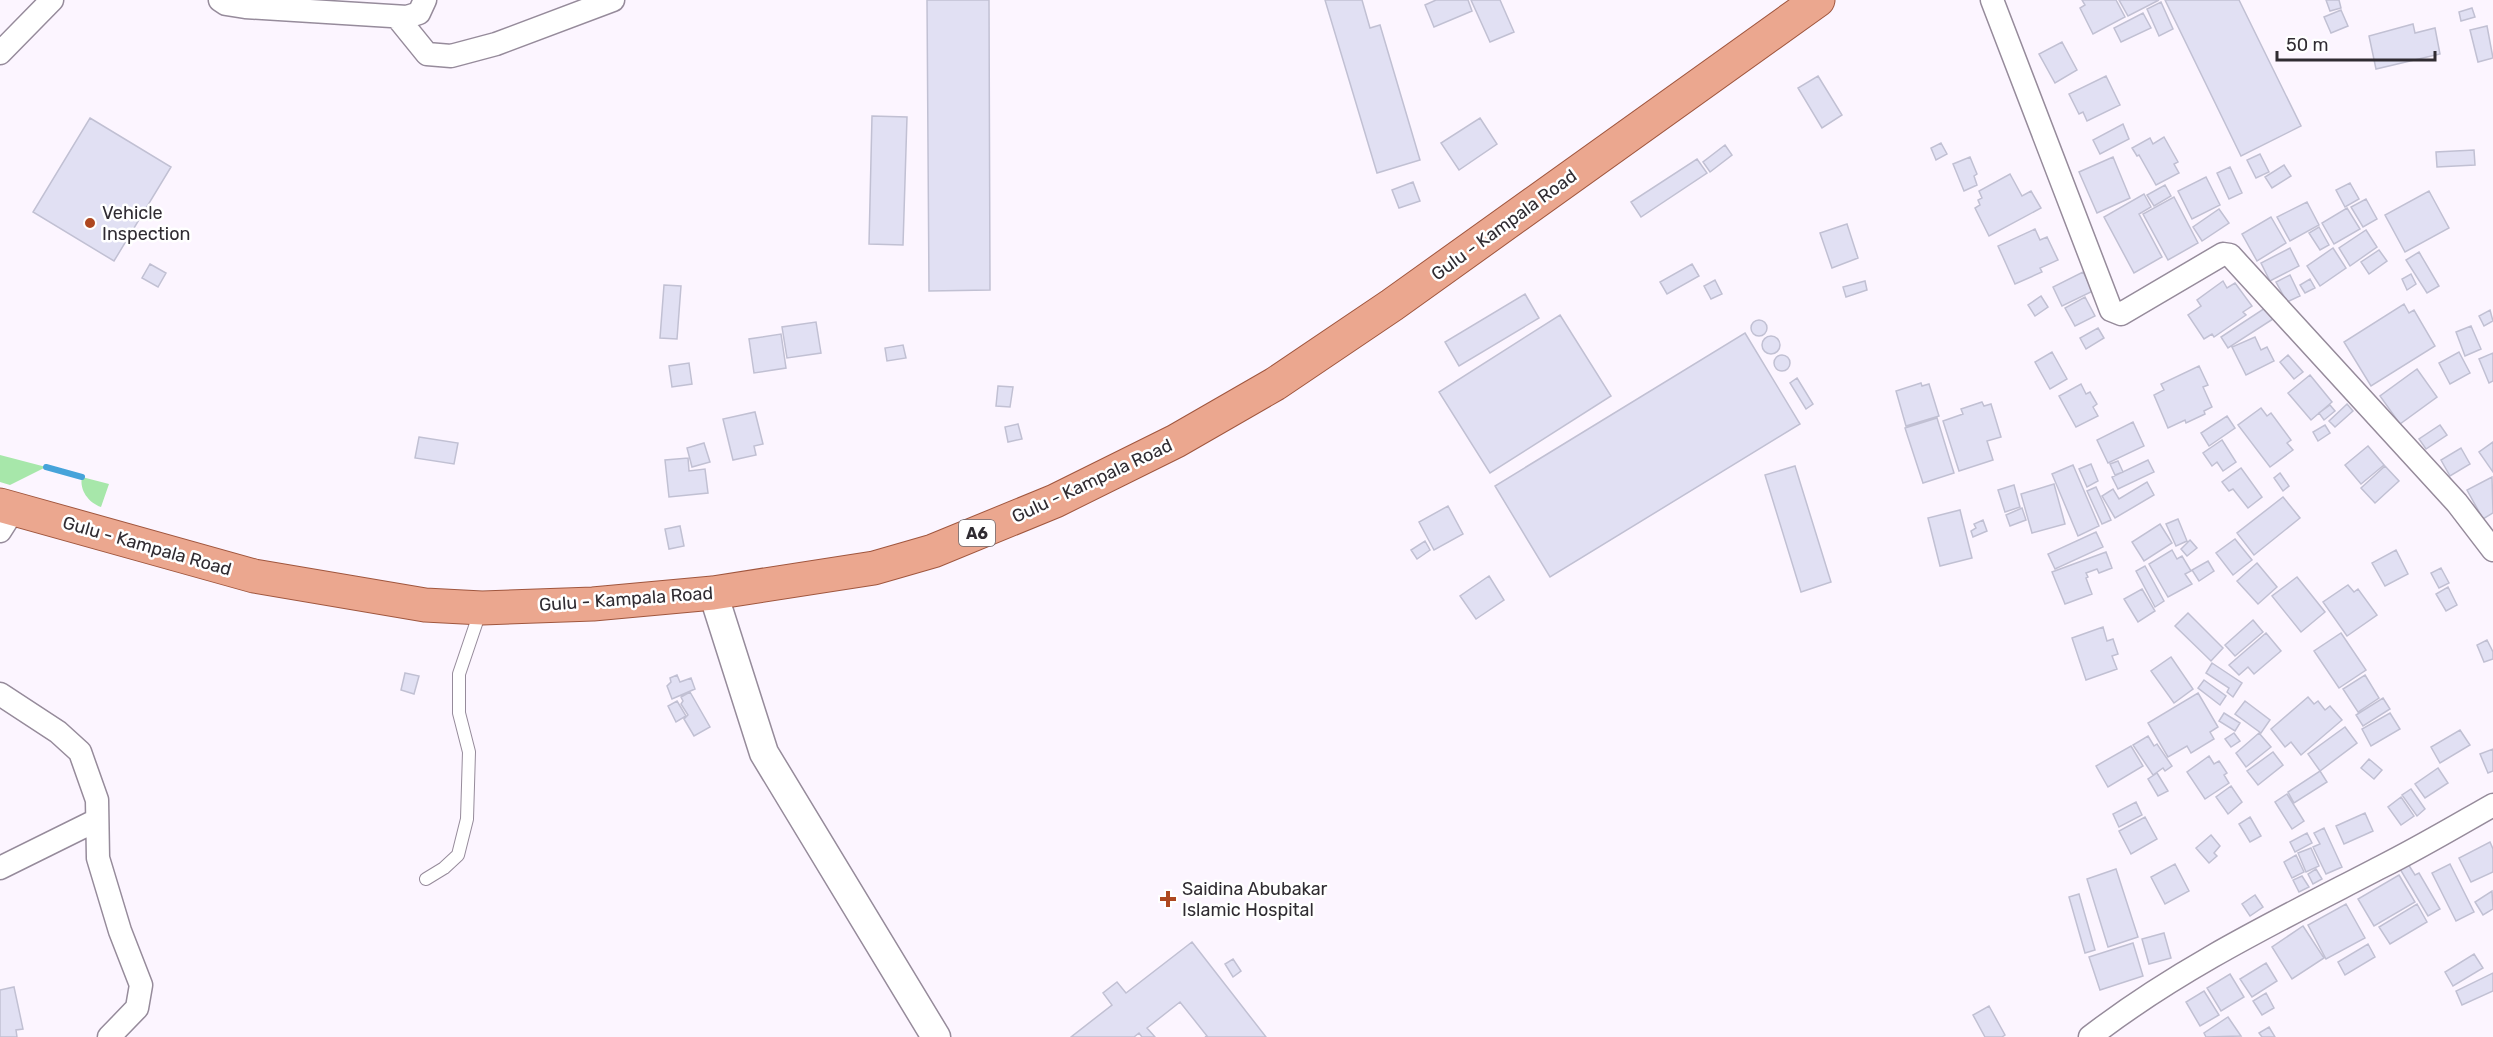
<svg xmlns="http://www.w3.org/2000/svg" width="2493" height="1037" font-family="Rubik,sans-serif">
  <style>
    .green { fill: #a7e7aa }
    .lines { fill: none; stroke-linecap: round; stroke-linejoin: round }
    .stream { stroke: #46a3da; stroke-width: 6 }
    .building { fill: #e1e0f3; stroke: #c1c0d3; stroke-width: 1.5 }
    .service-casing { stroke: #968b9b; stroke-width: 14 }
    .minor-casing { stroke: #968b9b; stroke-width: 25 }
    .tertiary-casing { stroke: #968b9b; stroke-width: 31 }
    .primary-casing { stroke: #a0563e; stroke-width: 35 }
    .service { stroke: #fff; stroke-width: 12 }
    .minor { stroke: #fff; stroke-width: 22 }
    .tertiary { stroke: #fff; stroke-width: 28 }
    .primary { stroke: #eba78f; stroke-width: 33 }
    .poi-dot { fill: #ae4720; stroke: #fff; stroke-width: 2 }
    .labels { text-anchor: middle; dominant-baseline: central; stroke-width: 5; stroke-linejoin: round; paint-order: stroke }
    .shield { fill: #fff; stroke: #6e6b70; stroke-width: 1.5 }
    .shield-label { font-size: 16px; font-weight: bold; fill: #302c32 }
    .poi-label { font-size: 18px; fill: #302c32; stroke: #fff; text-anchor: start }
    .street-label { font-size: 18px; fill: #302c32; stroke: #fff }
  </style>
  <rect width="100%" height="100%" fill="#fcf5ff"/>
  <path class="green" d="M0 455 46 467 10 485 0 482Z
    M82 477 109 484 101 507C89 503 79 490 82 477Z"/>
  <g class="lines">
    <path class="stream" d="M46 467 82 477"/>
  </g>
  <path class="building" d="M927 0H989L990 290 929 291Z
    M1325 0H1362L1370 28 1380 25 1420 160 1377 173Z
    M1436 0H1468L1472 11 1434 27 1425 5Z
    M1471 0H1500L1514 32 1490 42Z
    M2082 0H2116L2125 17 2093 34 2080 8 2085 5Z
    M2119 0H2159L2128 16Z
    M2165 0H2239L2301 126 2241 156Z
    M2326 0H2339L2341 8 2330 11Z
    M2161 2 2173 29 2159 36 2147 9Z
    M2472 8 2475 17 2461 21 2459 12Z
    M2341 10 2348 26 2331 33 2324 17Z
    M2143 13 2151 28 2121 42 2114 28Z
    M2413 24 2415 33 2435 28 2440 54 2376 69 2369 36Z
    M2487 26 2493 58 2478 62 2470 30Z
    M2062 42 2077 70 2055 83 2039 54Z
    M1818 76 1842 115 1822 128 1798 88Z
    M2106 76 2120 105 2087 121 2083 112 2079 114 2069 94Z
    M872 116 907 117 903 245 869 244Z
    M90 118 171 167 114 261 33 212Z
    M1480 118 1497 144 1459 170 1441 143Z
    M2123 124 2129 139 2100 154 2093 140Z
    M2164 137 2178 162 2174 164 2179 173 2156 185 2139 155 2137 156 2132 148 2150 138 2153 144Z
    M1941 143 1947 154 1936 160 1931 148Z
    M1725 145 1732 155 1710 172 1703 162Z
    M2474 150 2475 165 2437 167 2436 152Z
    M2260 154 2269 172 2256 178 2247 160Z
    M1970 157 1977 174 1974 176 1977 185 1964 191 1953 164Z
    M2113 157 2130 198 2097 213 2079 172Z
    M1697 159 1707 173 1641 217 1631 202Z
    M2284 165 2291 176 2272 188 2265 177Z
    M2230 167 2242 193 2229 199 2217 173Z
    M2010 174 2022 196 2031 191 2041 208 1989 236 1975 208 1980 205 1978 200 1982 198 1979 191Z
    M2206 177 2220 205 2192 219 2178 191Z
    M1413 182 1420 201 1399 208 1392 190Z
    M2350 183 2359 199 2345 207 2336 190Z
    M2165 185 2171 196 2154 206 2147 195Z
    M2429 191 2449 228 2405 252 2385 215Z
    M2144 194 2151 207 2139 214 2162 257 2134 273 2104 217Z
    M2174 197 2198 243 2168 260 2143 214Z
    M2366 199 2377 219 2363 227 2351 207Z
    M2307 202 2319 225 2290 241 2277 217Z
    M2347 208 2360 229 2334 244 2322 223Z
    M2219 209 2229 223 2202 241 2193 227Z
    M2271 217 2286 243 2257 261 2242 234Z
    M1847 224 1858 258 1832 268 1820 233Z
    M2319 227 2329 245 2320 250 2309 233Z
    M2035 229 2040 240 2047 237 2058 260 2040 268 2042 272 2015 284 1998 246Z
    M2366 230 2377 247 2350 266 2339 248Z
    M2290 248 2299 266 2270 281 2261 263Z
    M2333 248 2346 268 2320 286 2307 266Z
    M2379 250 2387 261 2369 274 2361 262Z
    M2419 252 2439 286 2427 293 2406 260Z
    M150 264 166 273 158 287 142 278Z
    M1692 264 1699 276 1667 294 1660 282Z
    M2083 272 2093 291 2062 306 2053 287Z
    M2411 274 2416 284 2407 290 2402 279Z
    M2290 275 2300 296 2287 302 2276 282Z
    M2310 279 2315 288 2305 293 2300 285Z
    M1715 280 1722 294 1711 299 1704 286Z
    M1865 281 1867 290 1846 297 1843 287Z
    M2223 281 2227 288 2235 283 2252 306 2243 312 2246 315 2214 337 2212 334 2204 339 2188 315 2201 306 2197 300Z
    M664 285 681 286 677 339 660 338Z
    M1525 294 1539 318 1459 366 1445 342Z
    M2041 296 2048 307 2035 316 2028 305Z
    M2085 297 2095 316 2075 326 2065 308Z
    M2404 304 2409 313 2414 310 2435 346 2371 386 2344 342Z
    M2265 308 2273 319 2228 348 2221 337Z
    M2490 310 2493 321 2484 326 2479 316Z
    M1560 315 1611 396 1490 473 1439 392Z
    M1751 328a8 8 0 1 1 16 0a8 8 0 1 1-16 0Z
    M816 322 821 353 787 358 782 327Z
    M2471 326 2481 349 2465 356 2456 332Z
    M2098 328 2104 338 2086 349 2080 338Z
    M1745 333 1800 424 1550 577 1495 486Z
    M781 334 786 368 754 373 749 339Z
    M1762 345a9 9 0 1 1 18 0a9 9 0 1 1-18 0Z
    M2255 337 2261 350 2267 347 2274 361 2246 375 2232 347Z
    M903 345 906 358 887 361 885 348Z
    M2052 352 2067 379 2050 389 2035 362Z
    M2459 352 2470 373 2450 384 2439 363Z
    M2493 353V381L2489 383 2479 359Z
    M1774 363a8 8 0 1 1 16 0a8 8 0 1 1-16 0Z
    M2288 355 2303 372 2294 379 2280 362Z
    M689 363 692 384 672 387 669 366Z
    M2199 366 2208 385 2203 387 2212 407 2204 411 2205 414 2186 423 2185 420 2168 428 2154 395 2164 390 2161 384Z
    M2417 369 2437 397 2400 424 2380 396Z
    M2310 375 2332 402 2311 420 2288 393Z
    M1797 378 1813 404 1806 409 1790 383Z
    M1921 383 1922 386 1929 384 1939 416 1906 426 1896 391Z
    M2081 384 2086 394 2090 392 2097 404 2093 407 2098 416 2076 427 2059 396Z
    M998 386 1013 387 1010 407 996 406Z
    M1982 402 1984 406 1991 404 2001 437 1987 441 1993 460 1959 471 1943 421 1963 414 1961 409Z
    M2347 404 2353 411 2335 427 2329 421Z
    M2330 405 2335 411 2324 420 2319 413Z
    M2261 408 2267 416 2271 413 2291 440 2287 443 2293 450 2270 467 2238 425Z
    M755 412 763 444 754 446 756 455 733 460 723 419Z
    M2227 416 2235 428 2209 446 2201 433Z
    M1937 418 1954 473 1923 483 1905 428Z
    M2133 422 2144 446 2108 463 2097 440Z
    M1018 424 1022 439 1008 442 1005 427Z
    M2325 425 2330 433 2318 441 2313 432Z
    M2440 425 2447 435 2426 449 2419 439Z
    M419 437 458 443 454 464 415 458Z
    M2222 440 2236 462 2223 471 2217 462 2212 466 2203 453Z
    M2493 442V472L2479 452Z
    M704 443 710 462 692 467 687 448Z
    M2368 446 2384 465 2361 484 2345 465Z
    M2461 448 2470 464 2450 476 2441 460Z
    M688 458 689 471 705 469 708 493 669 497 665 460Z
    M2148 460 2154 472 2118 489 2112 477Z
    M2118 461 2123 472 2115 475 2110 464Z
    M2091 464 2098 481 2087 487 2079 469Z
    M2073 465 2099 526 2078 536 2052 474Z
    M1795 466 1831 582 1801 592 1765 475Z
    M2385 466 2399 481 2375 503 2361 488Z
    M2241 468 2262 497 2248 508 2233 489 2229 491 2222 482Z
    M2280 473 2289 486 2283 491 2274 478Z
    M2492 477 2493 513 2483 519 2467 490Z
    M2147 482 2154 495 2115 518 2102 496 2113 489 2119 499Z
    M2054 484 2065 524 2032 533 2021 494Z
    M2014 485 2020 507 2005 512 1998 490Z
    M2096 487 2111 520 2102 524 2087 491Z
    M2283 497 2300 518 2254 555 2237 533Z
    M1448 506 1463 534 1434 550 1419 522Z
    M2022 508 2026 520 2010 526 2006 515Z
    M1960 510 1972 558 1940 566 1928 518Z
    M2178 519 2187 541 2176 546 2166 524Z
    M1983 520 1987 531 1973 537 1971 531 1976 528 1974 524Z
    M2160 524 2172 543 2144 561 2132 542Z
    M680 526 684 546 669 549 665 529Z
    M2096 532 2103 547 2055 569 2048 554Z
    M2235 539 2252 560 2233 575 2216 553Z
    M2190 540 2197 548 2187 556 2181 549Z
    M1425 541 1430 550 1417 559 1411 550Z
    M2172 550 2177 559 2182 556 2191 571 2185 574 2192 584 2168 597 2149 564Z
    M2396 550 2408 574 2385 586 2372 563Z
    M2106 552 2112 568 2099 573 2097 569 2086 573 2088 577 2086 578 2092 594 2065 604 2052 572Z
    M2208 561 2214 571 2199 581 2192 570Z
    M2257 563 2277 587 2258 604 2237 581Z
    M2145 566 2164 601 2155 607 2136 571Z
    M2441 568 2449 583 2439 588 2431 573Z
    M1489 576 1504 600 1476 619 1460 596Z
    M2297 577 2325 612 2301 632 2272 596Z
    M2348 585 2354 592 2358 589 2377 615 2347 636 2323 602Z
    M2448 587 2457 605 2446 611 2436 594Z
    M2142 589 2155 611 2138 622 2124 599Z
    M2188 613 2223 648 2211 661 2175 626Z
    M2253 620 2263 632 2235 656 2225 645Z
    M2103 627 2107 641 2113 639 2118 654 2112 656 2117 669 2086 680 2072 638Z
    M2266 633 2281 651 2254 674 2248 667 2239 675 2229 665Z
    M2341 633 2366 670 2339 688 2314 651Z
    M2487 640 2493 652V659L2484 662 2477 645Z
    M2171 657 2193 689 2174 703 2151 671Z
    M2212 663 2242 683 2233 697 2227 692 2229 688 2206 673Z
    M405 673 419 676 414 694 401 690Z
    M677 675 680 682 691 678 695 689 672 699 667 686 671 682 670 678Z
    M2365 675 2379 698 2358 712 2343 689Z
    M2204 680 2226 696 2220 705 2198 688Z
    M690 692 710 727 694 736 684 719 688 715 681 704 683 701 681 697Z
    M2198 693 2218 727 2210 732 2214 739 2191 753 2187 746 2168 757 2148 723Z
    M2308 697 2314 704 2318 701 2325 710 2330 706 2342 720 2301 755 2291 742 2285 747 2271 729Z
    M2383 698 2390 709 2363 726 2356 715Z
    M677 701 686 716 676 722 668 706Z
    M2245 701 2270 720 2261 733 2235 714Z
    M2224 713 2240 723 2235 731 2219 721Z
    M2390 713 2400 729 2371 746 2362 729Z
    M2345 727 2357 743 2320 771 2308 754Z
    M2460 730 2470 745 2440 763 2431 747Z
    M2234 733 2240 741 2231 747 2225 739Z
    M2259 733 2271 747 2246 767 2236 753Z
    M2148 736 2154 746 2157 744 2172 766 2165 771 2163 768 2153 775 2133 745Z
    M2131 746 2143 766 2108 787 2096 766Z
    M2493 749V771L2488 773 2480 754Z
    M2273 752 2283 765 2258 785 2247 771Z
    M2209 756 2214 764 2219 761 2227 773 2224 775 2229 783 2205 799 2187 772Z
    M2369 759 2382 770 2374 779 2361 768Z
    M2438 768 2448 783 2425 798 2415 784Z
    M2320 771 2327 782 2294 803 2288 792Z
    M2157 773 2168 791 2158 796 2148 779Z
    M2231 786 2242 802 2228 814 2216 797Z
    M2411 789 2425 809 2417 816 2402 795Z
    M2287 794 2304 821 2292 829 2275 802Z
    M2401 797 2414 816 2401 825 2388 807Z
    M2136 802 2142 815 2119 827 2113 814Z
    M2365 813 2373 831 2344 844 2336 826Z
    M2145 817 2157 839 2131 854 2119 831Z
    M2250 817 2261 836 2250 842 2239 824Z
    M2324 828 2342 867 2326 874 2313 847 2320 844 2314 833Z
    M2307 833 2312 843 2295 852 2290 842Z
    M2211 835 2220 846 2214 853 2217 856 2209 863 2196 848Z
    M2490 842 2493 849V872L2471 882 2459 858Z
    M2311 848 2319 866 2306 872 2298 853Z
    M2296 855 2304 872 2292 878 2284 862Z
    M2175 864 2189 891 2165 904 2151 877Z
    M2408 864 2415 875 2419 873 2440 909 2428 916 2400 869Z
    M2450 864 2474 912 2456 921 2432 873Z
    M2116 869 2138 937 2108 947 2087 879Z
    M2316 869 2322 879 2313 884 2308 874Z
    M2399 875 2415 902 2374 926 2358 899Z
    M2302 876 2309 887 2299 892 2293 880Z
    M2492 891 2493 909 2483 915 2475 902Z
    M2079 894 2095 950 2085 953 2069 897Z
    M2255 895 2263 907 2250 916 2242 904Z
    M2346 904 2365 938 2326 959 2308 925Z
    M2417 904 2427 922 2390 944 2379 927Z
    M2303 926 2324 958 2292 979 2272 947Z
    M2164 933 2171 958 2149 964 2142 939Z
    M1192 942 1266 1037H1205L1207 1036 1180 1002 1147 1028 1155 1037H1142L1139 1033 1134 1037H1071L1112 1005 1103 993 1117 982 1126 993Z
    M2133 943 2143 976 2100 990 2089 957Z
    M2368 944 2375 957 2345 975 2338 962Z
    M2474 954 2483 968 2453 986 2445 972Z
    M1233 959 1241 971 1233 977 1225 964Z
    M2266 963 2277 981 2252 997 2240 979Z
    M2493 973V991L2462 1005 2456 991Z
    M2230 974 2244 997 2221 1011 2207 988Z
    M14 987 23 1029 16 1030 17 1037H0V990Z
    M2204 991 2219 1015 2200 1026 2186 1002Z
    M2266 993 2274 1008 2262 1015 2253 1001Z
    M1989 1006 2005 1035 2002 1037H1985L1973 1015Z
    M2228 1017 2241 1036 2206 1037 2204 1033Z
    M2269 1027 2275 1037H2262L2259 1033Z"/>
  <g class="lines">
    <defs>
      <path id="service" d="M426 879 444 868 458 855 467 819 469 752 459 713V674L481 609"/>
      <path id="minor" d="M220 0 226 4 245 7 407 17 419 13 425 0
        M1992 0 2111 310 2121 314 2223 254 2230 255 2457 503 2493 550
        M397 17 427 54 451 56 496 44 613 0
        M0 53 52 0
        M0 531 14 509
        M0 694 58 732 80 752 97 800 98 858 120 931 141 985 137 1008 109 1037
        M0 868 97 820
        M2090 1037C2179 968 2281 919 2381 867 2419 848 2456 826 2493 805"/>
      <path id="tertiary" d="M713 593 764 753 936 1037"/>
      <path id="primary" d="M0 505 254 576 425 605 482 608 593 604 713 593 874 568 933 551 1055 501 1176 441 1275 384 1392 305 1818 0"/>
    </defs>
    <use href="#service" class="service-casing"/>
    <use href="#minor" class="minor-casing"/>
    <use href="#tertiary" class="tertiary-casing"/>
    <use href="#primary" class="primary-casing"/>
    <use href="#service" class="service"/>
    <use href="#minor" class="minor"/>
    <use href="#tertiary" class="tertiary"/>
    <use href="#primary" class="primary"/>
  </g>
  <g class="poi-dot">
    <circle cx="90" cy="223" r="6"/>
    <path d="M1165 890h6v6h6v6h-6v6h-6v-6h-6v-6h6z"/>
  </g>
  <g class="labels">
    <rect class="shield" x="959" y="520" width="36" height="26" rx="4.5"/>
    <g class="shield-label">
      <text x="977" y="533">A6</text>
    </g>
    <g class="poi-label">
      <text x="102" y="213">Vehicle<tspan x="102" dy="21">Inspection</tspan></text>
      <text x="1182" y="889">Saidina Abubakar<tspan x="1182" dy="21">Islamic Hospital</tspan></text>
    </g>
    <g class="street-label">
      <text transform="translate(1504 225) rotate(-36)">Gulu - Kampala Road</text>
      <text transform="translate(1092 481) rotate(-25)">Gulu - Kampala Road</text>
      <text transform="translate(147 546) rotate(16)">Gulu - Kampala Road</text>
      <text transform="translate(626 599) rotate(-4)">Gulu - Kampala Road</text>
    </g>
  </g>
  <path d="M2277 51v9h158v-9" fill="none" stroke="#302c32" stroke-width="3"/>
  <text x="2286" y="51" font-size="18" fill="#302c32" stroke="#ffffff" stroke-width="4.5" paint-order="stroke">50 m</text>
</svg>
